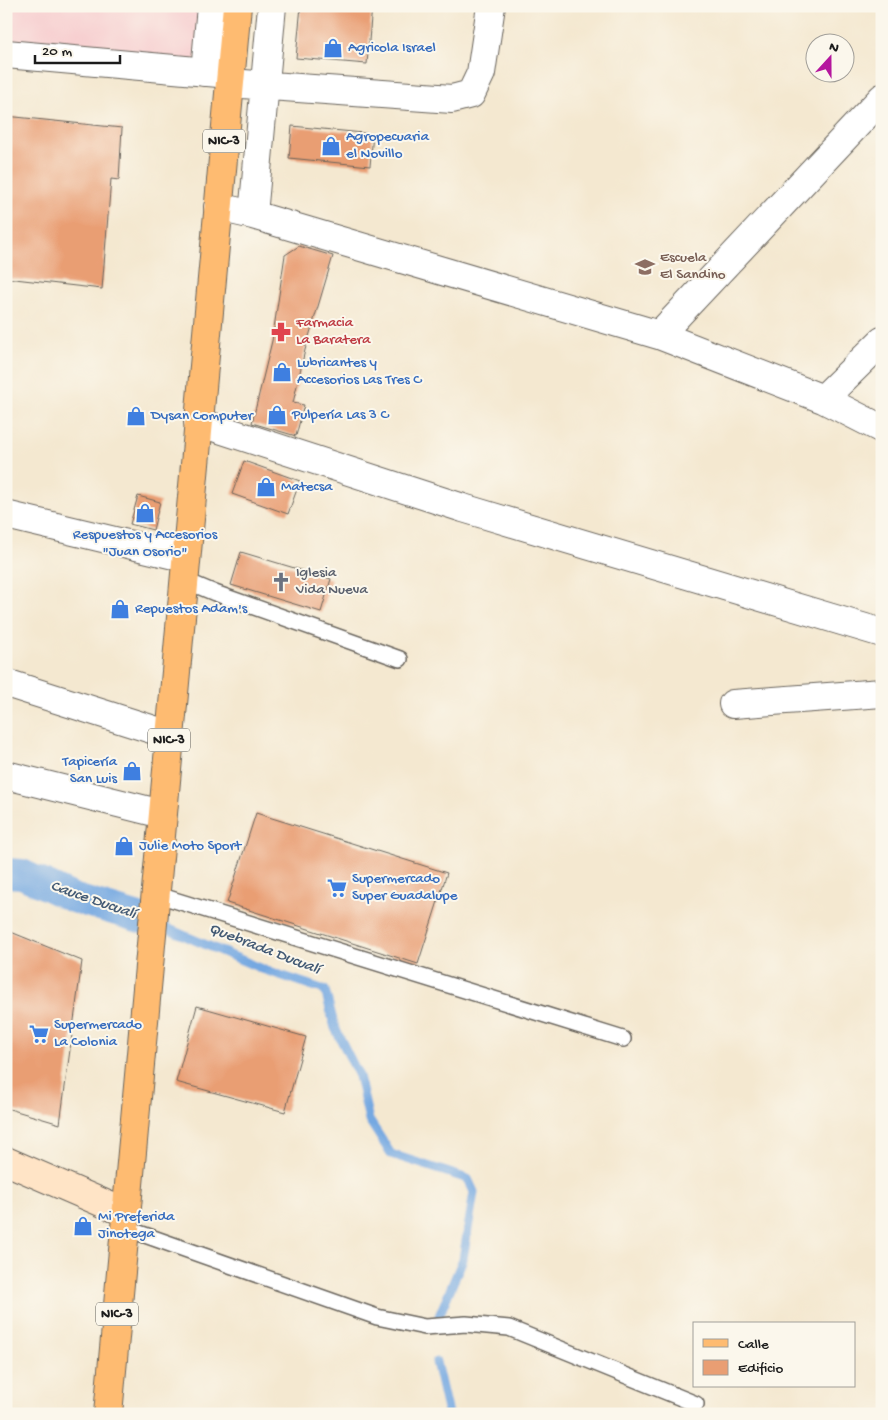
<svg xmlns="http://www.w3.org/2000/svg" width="888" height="1420" font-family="'Gochi Hand',sans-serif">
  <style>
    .built { fill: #f7cfd0 }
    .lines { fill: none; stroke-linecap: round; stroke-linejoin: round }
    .stream { stroke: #74a8e1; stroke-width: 9 }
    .canal { stroke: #74a8e1; stroke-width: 30 }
    .building { fill: #e99e73 }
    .service-casing { stroke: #68635b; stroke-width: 18 }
    .minor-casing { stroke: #68635b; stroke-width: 30 }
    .tertiary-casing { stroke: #68635b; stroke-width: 30 }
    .secondary-casing { stroke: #68635b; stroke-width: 30 }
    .primary-casing { stroke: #68635b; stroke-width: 30 }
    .service { stroke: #fff; stroke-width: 15 }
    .minor { stroke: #fff; stroke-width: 28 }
    .tertiary { stroke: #fff; stroke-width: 28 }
    .secondary { stroke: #ffe4c6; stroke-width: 28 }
    .primary { stroke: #febb71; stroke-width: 28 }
    .labels { text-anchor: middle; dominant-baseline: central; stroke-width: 4; stroke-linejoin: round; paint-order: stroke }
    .shield { fill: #fbf7ec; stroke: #5f5e5a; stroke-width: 1 }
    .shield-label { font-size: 14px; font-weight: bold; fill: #1c1c1c }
    .shop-label { font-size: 15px; fill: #366cbe; stroke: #fbf7ec; text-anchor: start }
    .education-label { font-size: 15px; fill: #785e54; stroke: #fbf7ec; text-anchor: start }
    .health-label { font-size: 15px; fill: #be3a42; stroke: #fbf7ec; text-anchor: start }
    .worship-label { font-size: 15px; fill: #5b616d; stroke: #fbf7ec; text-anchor: start }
    .water-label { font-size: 16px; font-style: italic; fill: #445b75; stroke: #fbf7ec }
  </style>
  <rect width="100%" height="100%" fill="#fbf7ec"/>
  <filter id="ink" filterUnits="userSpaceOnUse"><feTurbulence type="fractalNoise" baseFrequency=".02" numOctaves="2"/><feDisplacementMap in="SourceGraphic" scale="10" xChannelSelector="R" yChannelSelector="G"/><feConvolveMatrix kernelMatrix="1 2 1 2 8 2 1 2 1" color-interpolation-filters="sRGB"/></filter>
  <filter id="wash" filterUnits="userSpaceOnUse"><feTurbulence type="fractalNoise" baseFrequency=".0096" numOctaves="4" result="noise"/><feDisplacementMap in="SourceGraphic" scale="20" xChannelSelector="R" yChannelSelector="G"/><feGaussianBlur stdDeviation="1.12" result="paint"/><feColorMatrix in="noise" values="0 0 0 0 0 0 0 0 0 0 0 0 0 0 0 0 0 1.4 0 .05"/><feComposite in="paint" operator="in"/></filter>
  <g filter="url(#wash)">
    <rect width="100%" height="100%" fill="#f4e8d0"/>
    <path class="built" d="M6 6H201L195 68 6 51Z"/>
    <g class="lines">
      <path class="stream" d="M155 923 265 970 325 990 335 1028 359 1076 369 1120 391 1154 468 1179 474 1192 463 1259 439 1316
        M436 1362 448 1414"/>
      <path class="canal" d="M6 873 22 874 73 898 153 922"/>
    </g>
    <g id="blocks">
      <path class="building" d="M301 6H372L367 64 296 58Z
        M6 116 122 128 119 180 111 179 102 289 6 278Z
        M292 126 373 134 370 166 289 158Z
        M299 246 333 256 305 350 293 403 304 405 296 436 252 423 272 341 285 255Z
        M244 461 300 481 288 514 232 494Z
        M138 496 160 502 153 530 130 524Z
        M241 552 331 579 321 612 231 585Z
        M256 813 447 873 418 964 227 903Z
        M6 930 82 961 60 1124 6 1108Z
        M197 1006 306 1037 285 1112 176 1082Z"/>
    </g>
  </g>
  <g filter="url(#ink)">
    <use href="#blocks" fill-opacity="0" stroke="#68635b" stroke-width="1"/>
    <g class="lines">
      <defs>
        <path id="service" d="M184 580 215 593 400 659
          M155 894 623 1039
          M125 1228 377 1317 425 1327 466 1324 509 1328 696 1404"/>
        <path id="minor" d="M205 72 211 6
          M229 83 452 99 471 94 481 73 491 6
          M218 207 253 215 659 335 823 399 882 429
          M253 215 272 6
          M659 335 882 98
          M823 399 882 341
          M198 422 463 508 882 633
          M6 515 186 558
          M6 683 170 735
          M733 704 882 693
          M6 775 162 814"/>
        <path id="tertiary" d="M6 54 230 74"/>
        <path id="secondary" d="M6 1161 126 1213"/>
        <path id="primary" d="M108 1414 237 6"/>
      </defs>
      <use href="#service" class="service-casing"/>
      <use href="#minor" class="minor-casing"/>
      <use href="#tertiary" class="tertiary-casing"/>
      <use href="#secondary" class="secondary-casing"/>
      <use href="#primary" class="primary-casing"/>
      <use href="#service" class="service"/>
      <use href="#minor" class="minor"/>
      <use href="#tertiary" class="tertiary"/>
      <use href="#secondary" class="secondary"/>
      <use href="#primary" class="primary"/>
    </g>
  </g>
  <defs>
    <symbol id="shop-bare" viewBox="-9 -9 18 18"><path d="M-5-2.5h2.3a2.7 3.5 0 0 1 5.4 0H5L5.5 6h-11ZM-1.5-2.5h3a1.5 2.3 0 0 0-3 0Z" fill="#3f7fe0" stroke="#fbf7ec" stroke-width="2.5" paint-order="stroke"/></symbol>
    <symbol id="school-bare" viewBox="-9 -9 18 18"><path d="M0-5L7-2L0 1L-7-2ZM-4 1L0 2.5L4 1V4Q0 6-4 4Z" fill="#8d6e63" stroke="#fbf7ec" stroke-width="2.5" paint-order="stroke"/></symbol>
    <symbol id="pharmacy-bare" viewBox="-9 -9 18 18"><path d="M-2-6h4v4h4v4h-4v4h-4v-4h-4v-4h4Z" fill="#e0444e" stroke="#fbf7ec" stroke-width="2.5" paint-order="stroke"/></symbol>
    <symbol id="church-bare" viewBox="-9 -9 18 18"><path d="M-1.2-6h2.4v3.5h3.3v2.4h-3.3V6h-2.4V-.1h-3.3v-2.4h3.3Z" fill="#6b7280" stroke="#fbf7ec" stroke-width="2.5" paint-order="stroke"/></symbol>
    <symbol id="supermarket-bare" viewBox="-9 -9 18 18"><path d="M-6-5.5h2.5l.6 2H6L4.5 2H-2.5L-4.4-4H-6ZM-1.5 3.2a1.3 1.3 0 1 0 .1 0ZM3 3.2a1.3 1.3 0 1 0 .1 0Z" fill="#3f7fe0" stroke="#fbf7ec" stroke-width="2.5" paint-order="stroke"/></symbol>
  </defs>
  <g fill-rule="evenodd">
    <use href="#shop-bare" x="319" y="34" width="28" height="28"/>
    <use href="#shop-bare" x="317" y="132" width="28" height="28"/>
    <use href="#school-bare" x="631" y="253" width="28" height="28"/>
    <use href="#pharmacy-bare" x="267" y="318" width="28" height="28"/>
    <use href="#shop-bare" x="268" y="358" width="28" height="28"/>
    <use href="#shop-bare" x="263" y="401" width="28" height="28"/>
    <use href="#shop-bare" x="122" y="402" width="28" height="28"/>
    <use href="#shop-bare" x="252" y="473" width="28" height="28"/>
    <use href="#shop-bare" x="131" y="499" width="28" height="28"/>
    <use href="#church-bare" x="267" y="568" width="28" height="28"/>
    <use href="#shop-bare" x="106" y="595" width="28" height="28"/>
    <use href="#shop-bare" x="118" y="757" width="28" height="28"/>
    <use href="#shop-bare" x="110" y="832" width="28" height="28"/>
    <use href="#supermarket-bare" x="323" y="874" width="28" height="28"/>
    <use href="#supermarket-bare" x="25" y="1020" width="28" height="28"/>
    <use href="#shop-bare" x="69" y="1212" width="28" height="28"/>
  </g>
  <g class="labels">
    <g class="shield">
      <rect x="203" y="129.5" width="42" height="23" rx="4"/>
      <rect x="148" y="728.5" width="42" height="23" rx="4"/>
      <rect x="96" y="1302.5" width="42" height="23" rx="4"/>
    </g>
    <g class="shield-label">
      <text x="224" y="141">NIC-3</text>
      <text x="169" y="740">NIC-3</text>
      <text x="117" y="1314">NIC-3</text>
    </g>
    <g class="shop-label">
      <text x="348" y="48">Agricola Israel</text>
      <text x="346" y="137">Agropecuaria<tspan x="346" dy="17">el Novillo</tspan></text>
      <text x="297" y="363">Lubricantes y<tspan x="297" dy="17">Accesorios Las Tres C</tspan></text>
      <text x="292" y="415">Pulpería Las 3 C</text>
      <text x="151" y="416">Dysan Computer</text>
      <text x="281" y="487">Matecsa</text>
      <text x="145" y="535" text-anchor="middle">Respuestos y Accesorios<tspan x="145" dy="17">"Juan Osorio"</tspan></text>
      <text x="135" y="609">Repuestos Adam's</text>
      <text x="117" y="762" text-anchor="end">Tapicería<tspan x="117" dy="17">San Luis</tspan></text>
      <text x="139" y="846">Julie Moto Sport</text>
      <text x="352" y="879">Supermercado<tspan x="352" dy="17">Super Guadalupe</tspan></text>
      <text x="54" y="1025">Supermercado<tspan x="54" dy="17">La Colonia</tspan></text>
      <text x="98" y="1217">Mi Preferida<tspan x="98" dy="17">Jinotega</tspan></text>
    </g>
    <g class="education-label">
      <text x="660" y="258">Escuela<tspan x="660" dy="17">El Sandino</tspan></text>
    </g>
    <g class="health-label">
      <text x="296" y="323">Farmacia<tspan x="296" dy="17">La Baratera</tspan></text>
    </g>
    <g class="worship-label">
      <text x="296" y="573">Iglesia<tspan x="296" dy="17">Vida Nueva</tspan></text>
    </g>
    <g class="water-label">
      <text transform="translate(93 901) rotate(19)">Cauce Ducualí</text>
      <text transform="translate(264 950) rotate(21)">Quebrada Ducualí</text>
    </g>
  </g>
  <rect width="888" height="1420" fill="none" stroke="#fbf7ec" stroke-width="25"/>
  <rect x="693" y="1322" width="162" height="65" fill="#fbf7ec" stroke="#a29f99"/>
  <rect x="703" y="1339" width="25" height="8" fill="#febb71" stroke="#a29f99"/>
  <text x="738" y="1348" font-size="15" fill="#1c1c1c">Calle</text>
  <rect x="703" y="1360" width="25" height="15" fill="#e99e73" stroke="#a29f99"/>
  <text x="738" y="1372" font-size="15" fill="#1c1c1c">Edificio</text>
  <g transform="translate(830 58) rotate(21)"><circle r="24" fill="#fbf7ec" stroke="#a29f99"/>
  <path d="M0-4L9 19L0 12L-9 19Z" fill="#b5179e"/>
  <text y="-8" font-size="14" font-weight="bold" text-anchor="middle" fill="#1c1c1c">N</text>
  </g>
  <path d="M35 55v8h85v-8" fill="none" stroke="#1c1c1c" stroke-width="2.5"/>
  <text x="42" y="55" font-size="15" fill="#1c1c1c" stroke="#fbf7ec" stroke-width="4" paint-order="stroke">20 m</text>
</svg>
